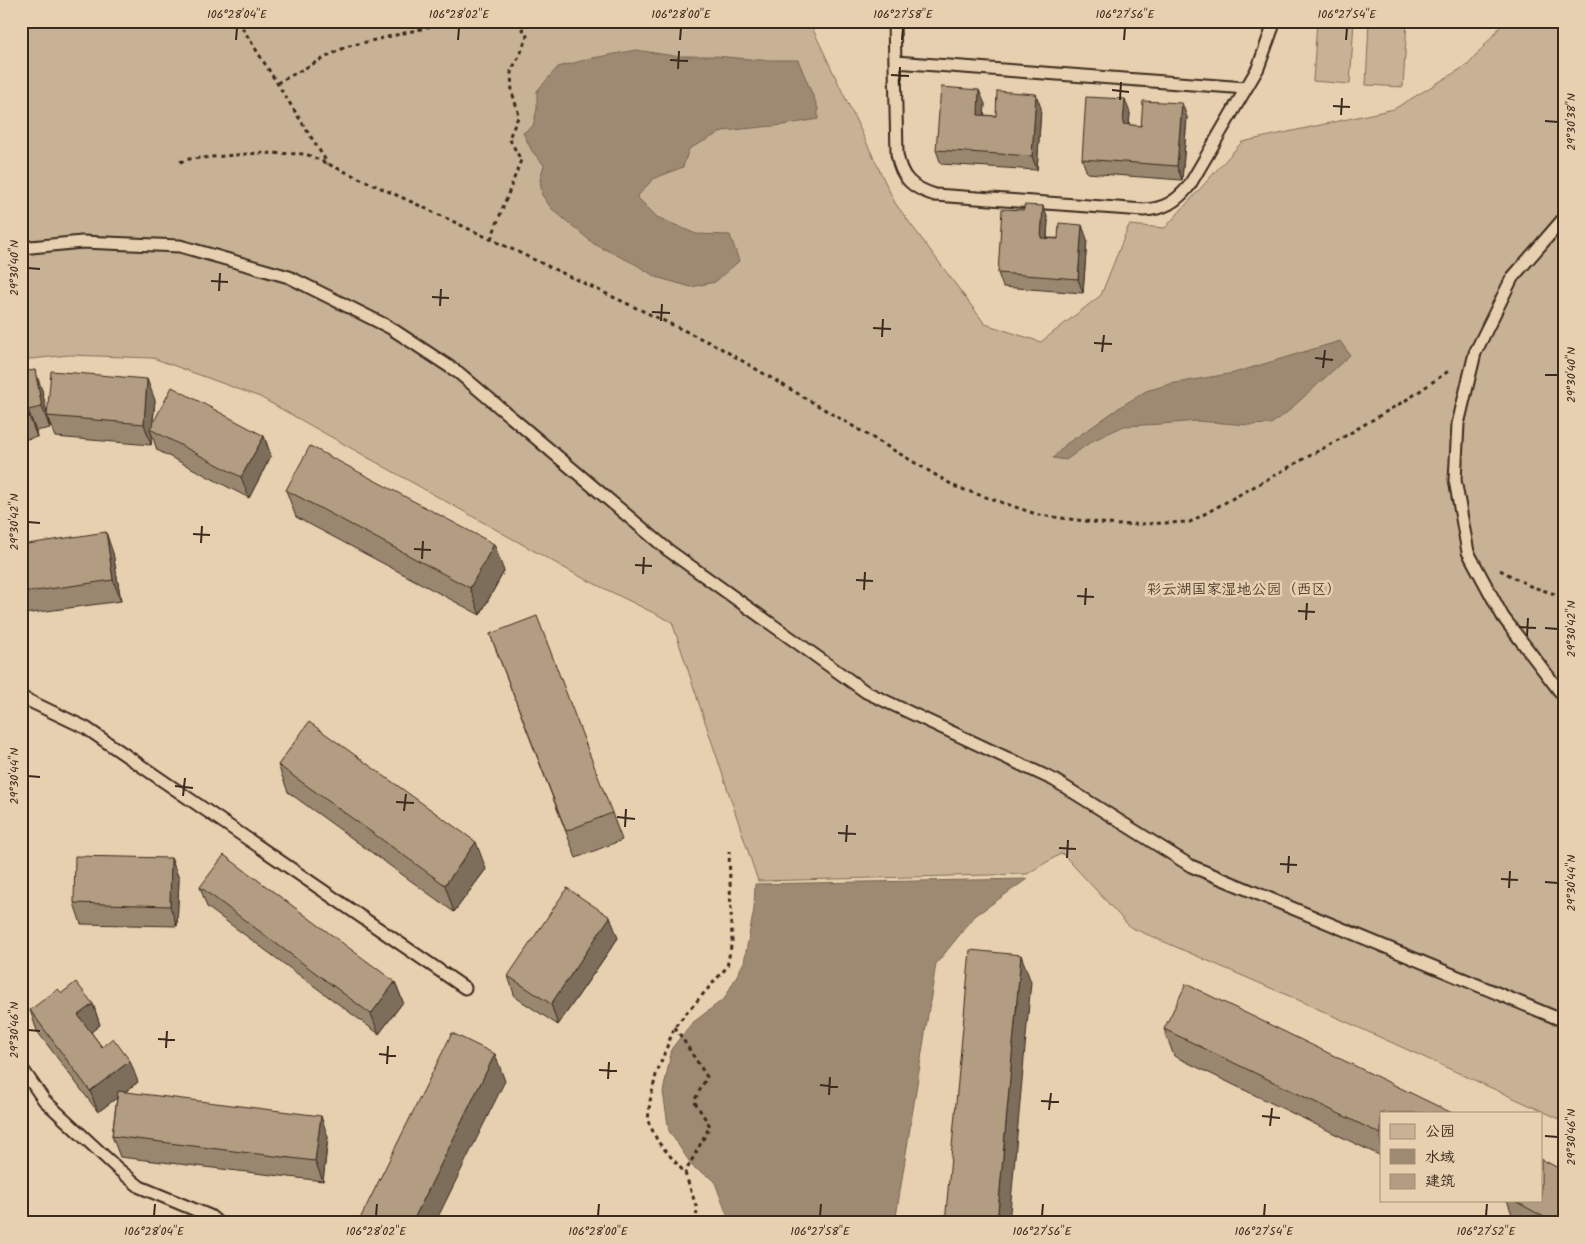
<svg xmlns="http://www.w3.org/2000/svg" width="1585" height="1244" font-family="Kalam,'LXGW WenKai TC',sans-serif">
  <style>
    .green { fill: #c7b295; stroke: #816e5a }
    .water { fill: #9e8a73; stroke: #766451 }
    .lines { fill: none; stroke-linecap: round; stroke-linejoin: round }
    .service-casing { stroke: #3b2a1e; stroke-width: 15 }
    .path { stroke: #3b2a1e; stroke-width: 3; stroke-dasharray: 4 4; stroke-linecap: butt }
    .service { stroke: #e6d0af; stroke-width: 11 }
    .wall { fill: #998770; stroke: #3b2a1e }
    .shaded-wall { fill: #7d6e5b; stroke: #3b2a1e }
    .building { fill: #b29d82; stroke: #3b2a1e }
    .ticks { fill: none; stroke: #3b2a1e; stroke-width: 2 }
    .labels { text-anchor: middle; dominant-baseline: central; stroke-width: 5; stroke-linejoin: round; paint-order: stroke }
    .park-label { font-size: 15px; fill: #503e30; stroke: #e6d0af }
    .neatline { fill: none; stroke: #3b2a1e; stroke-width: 2 }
    .ticks-label { font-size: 12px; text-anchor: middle; fill: #3b2a1e }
  </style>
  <rect width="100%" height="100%" fill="#e6d0af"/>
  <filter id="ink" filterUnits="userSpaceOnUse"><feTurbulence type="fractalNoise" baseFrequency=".02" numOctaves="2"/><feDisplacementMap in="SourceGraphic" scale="10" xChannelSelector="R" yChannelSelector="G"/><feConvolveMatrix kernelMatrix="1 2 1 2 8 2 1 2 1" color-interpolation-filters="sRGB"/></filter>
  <g filter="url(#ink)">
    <path class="green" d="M21 21H809L895 203 985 324 1041 342 1101 295 1129 225 1165 228 1242 142 1394 109 1469 64 1505 21H1564V1121L1296 999 1130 927 1062 853 1027 874 758 881 672 622 577 575 260 397 153 358 69 355 21 360Z
      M1317 21H1354L1350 84 1313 81Z
      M1369 21H1407L1403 87 1366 85Z"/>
    <path class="water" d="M636 50 674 56H715L760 60H798L818 108V119L783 125 723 131 689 149 683 167 653 179 637 197 657 217 696 234 730 235 739 261 715 282 691 287 656 277 635 264 594 244 551 208 542 195 540 179 544 165 532 151 523 133 533 126 537 109V91L558 67 593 58Z
      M1340 341 1350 355 1284 415 1271 424 1248 425 1197 421 1162 424 1124 426 1092 441 1066 460 1053 458 1066 444 1092 427 1120 407 1146 391 1170 384 1234 373Z
      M1027 879 975 916 936 964 895 1223H725L727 1215 714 1180 693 1167 669 1131 663 1092 672 1048 691 1024 725 998 744 962 754 909 755 884Z"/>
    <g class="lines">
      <defs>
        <path id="service" d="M894 21 897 154C901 179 913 188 935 195L1144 210C1164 209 1176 202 1189 186L1258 68 1275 21
          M895 62 1246 88
          M1564 218 1512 278 1475 353 1458 424 1455 480 1468 552 1503 617 1564 697
          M21 248 82 242 180 246 289 277 389 327 459 373 668 550 866 692 1054 780 1191 866 1564 1021
          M21 697 86 728 465 988
          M21 1067 44 1100 117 1168 140 1187 210 1216 218 1223"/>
      </defs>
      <use href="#service" class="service-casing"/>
      <path class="path" d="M238 21 328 164
        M277 83 345 47 455 21
        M180 162 189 159 259 153 306 154 414 203 717 346 956 487 1039 515 1116 525 1190 522 1340 439 1411 397 1450 370
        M491 239 521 160 509 138 519 115 512 92 511 71 520 55 527 36 518 21
        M1500 570 1530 586 1564 597
        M675 1027 707 1077 694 1101 710 1126 685 1173
        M696 1223 697 1209 685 1173 658 1142 648 1121 650 1101 656 1075 675 1026 727 967 732 941 729 851"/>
      <use href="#service" class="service"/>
    </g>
    <path class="wall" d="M1172 21H1216V24Z
      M985 104 984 115 996 116 1041 108 1037 170 941 164 936 150Z
      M1130 113 1129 125 1141 126 1187 117 1182 180 1087 173 1082 159Z
      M1043 206 1048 220 1047 238 1087 239 1083 293 1003 287 998 273 1024 210Z
      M21 372 42 390 50 428 36 431 37 437 21 440Z
      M155 400 153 423 264 436 271 456 249 498 157 450 152 435 151 445 55 437 47 416Z
      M286 490 504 571 480 615 296 517Z
      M21 545 113 553 121 601 24 614 21 606Z
      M490 634 612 813 622 840 576 858Z
      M278 765 486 869 454 912 288 792Z
      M171 858 179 879 177 926 81 924 74 903Z
      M200 887 395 982 403 1002 379 1034 207 907Z
      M618 938 558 1025 515 997 508 976Z
      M62 993 93 1004 100 1025 91 1032 102 1047 138 1082 125 1092 328 1137 323 1181 120 1157 112 1136 117 1097 98 1112 37 1031 30 1010Z
      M1164 1029 1381 1113V1156L1174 1056Z
      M1507 1200H1541L1564 1223H1515Z"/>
    <path class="shaded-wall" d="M979 90 985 104 983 129 978 115Z
      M1036 94 1041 108 1037 170 1032 156Z
      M1125 99 1130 113 1128 138 1123 124Z
      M1182 103 1187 117 1182 180 1177 166Z
      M1043 206 1048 220 1046 252 1041 238Z
      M1082 225 1087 239 1083 293 1078 279Z
      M35 370 42 390 50 428 42 407Z
      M147 379 155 400 152 430 150 429 152 435 151 445 144 424Z
      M28 410 36 431 37 437 29 416Z
      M264 436 271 456 249 498 241 477Z
      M106 532 113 553 121 601 113 580Z
      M494 544 504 571 480 615 470 588Z
      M476 842 486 869 454 912 445 885Z
      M171 858 179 879 177 926 170 906Z
      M610 917 618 938 558 1025 551 1004Z
      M1021 955 1031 982 1009 1223H997Z
      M395 982 403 1002 379 1034 371 1014Z
      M93 1004 100 1025 86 1036 78 1015Z
      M495 1054 505 1081 435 1223H412Z
      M130 1061 138 1082 98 1112 90 1091Z
      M321 1116 328 1137 323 1181 315 1161Z"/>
    <path class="building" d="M941 87 979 90 978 115 996 116 997 91 1036 94 1032 156 936 150Z
      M1086 97 1125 99 1123 124 1141 126 1143 101 1182 103 1177 166 1082 159Z
      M1024 205 1043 206 1041 238 1058 239 1059 223 1082 225 1078 279 998 273 1002 209 1024 210Z
      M35 370 42 407 28 410 29 416 21 418V372Z
      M51 371 147 379 144 424 47 416Z
      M172 387 264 436 241 477 150 429Z
      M310 446 494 544 470 588 286 490Z
      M106 532 113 580 21 593V545Z
      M537 616 612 813 566 831 490 634Z
      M309 722 476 842 445 885 278 765Z
      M224 855 395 982 371 1014 200 887Z
      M75 856 171 858 170 906 74 903Z
      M567 888 610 917 551 1004 508 976Z
      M970 950 1021 955 997 1223H945Z
      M76 982 93 1004 78 1015 102 1047 113 1038 130 1061 90 1091 30 1010 58 989 62 993Z
      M1186 984 1452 1113H1381V1134L1164 1029Z
      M452 1033 495 1054 412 1223H358Z
      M118 1091 321 1116 315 1161 112 1136Z
      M1541 1159 1564 1171V1223H1555L1513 1200H1541Z"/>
  </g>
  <path class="ticks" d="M236 40 237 28M458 40 459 28M680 40 681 28M902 40 903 28M1124 40 1125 28M1346 40 1347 28M670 60 688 61M678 69 679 51M891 75 909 76M899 84 900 67M1112 90 1129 92M1120 100 1121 82M1333 106 1350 107M1341 115 1342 98M1545 121 1558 122M28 268 40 269M211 281 228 282M219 291 220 273M432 297 449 298M440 306 441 289M652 312 670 313M661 321 662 304M873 328 891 329M882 337 883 319M1094 343 1112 344M1102 352 1104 335M1315 358 1333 360M1323 368 1325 350M1545 375H1558M28 522 40 523M193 534 210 535M201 543 202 526M414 549 431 550M422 559 423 541M635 565 652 566M643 574 644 557M856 580 873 581M864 590 865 572M1077 596 1094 597M1085 605 1086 588M1298 611 1315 612M1306 620 1307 603M1519 627 1536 628M1545 628 1558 629M1527 636 1528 618M28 776 40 777M175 786 193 788M183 796 185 778M396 802 414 803M404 811 406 794M617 817 635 819M625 827 626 809M838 833 856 834M846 842 847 825M1059 848 1076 849M1067 858 1068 840M1280 864 1297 865M1288 873 1289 856M1501 879 1518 880M1545 882 1558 883M1509 888 1510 871M28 1030 40 1031M158 1039 175 1040M166 1048 167 1031M379 1054 396 1056M387 1064 388 1046M599 1070 617 1071M608 1079 609 1062M820 1085 838 1087M829 1095 830 1077M1041 1101 1059 1102M1049 1110 1051 1093M1262 1116 1280 1118M1270 1126 1272 1108M1545 1136 1558 1137M154 1216 155 1204M376 1216 377 1204M598 1216 599 1204M820 1216 821 1204M1042 1216 1043 1204M1264 1216 1265 1204M1486 1216 1487 1204"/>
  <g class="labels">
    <g class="park-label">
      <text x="1244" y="590">彩云湖国家湿地公园（西区）</text>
    </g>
  </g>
  <rect width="1585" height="1244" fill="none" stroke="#e6d0af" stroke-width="55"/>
  <rect x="1380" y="1112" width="162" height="90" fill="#e6d0af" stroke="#a28e75"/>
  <rect x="1390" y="1124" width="25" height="15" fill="#c7b295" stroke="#a28e75"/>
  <text x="1425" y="1136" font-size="15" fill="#3b2a1e">公园</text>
  <rect x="1390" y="1149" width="25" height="15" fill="#9e8a73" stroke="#a28e75"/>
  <text x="1425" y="1162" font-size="15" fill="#3b2a1e">水域</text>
  <rect x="1390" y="1174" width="25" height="15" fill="#b29d82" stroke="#a28e75"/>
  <text x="1425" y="1186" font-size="15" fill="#3b2a1e">建筑</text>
  <rect x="28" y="28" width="1530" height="1188" class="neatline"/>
  <g class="ticks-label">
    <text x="237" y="18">106°28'04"E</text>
    <text x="459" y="18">106°28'02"E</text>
    <text x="681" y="18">106°28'00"E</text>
    <text x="903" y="18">106°27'58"E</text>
    <text x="1125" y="18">106°27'56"E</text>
    <text x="1347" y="18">106°27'54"E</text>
    <text transform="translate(1571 122) rotate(-90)" y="4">29°30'38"N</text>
    <text transform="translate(14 268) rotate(-90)" y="4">29°30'40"N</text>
    <text transform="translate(1571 375) rotate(-90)" y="4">29°30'40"N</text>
    <text transform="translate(14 522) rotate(-90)" y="4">29°30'42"N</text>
    <text transform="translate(1571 629) rotate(-90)" y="4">29°30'42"N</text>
    <text transform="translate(14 776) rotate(-90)" y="4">29°30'44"N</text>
    <text transform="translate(1571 883) rotate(-90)" y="4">29°30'44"N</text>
    <text transform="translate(14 1030) rotate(-90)" y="4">29°30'46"N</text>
    <text transform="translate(1571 1137) rotate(-90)" y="4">29°30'46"N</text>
    <text x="154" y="1235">106°28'04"E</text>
    <text x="376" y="1235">106°28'02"E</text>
    <text x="598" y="1235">106°28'00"E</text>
    <text x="820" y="1235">106°27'58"E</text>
    <text x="1042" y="1235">106°27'56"E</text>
    <text x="1264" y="1235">106°27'54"E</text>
    <text x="1486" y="1235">106°27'52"E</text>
  </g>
</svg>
